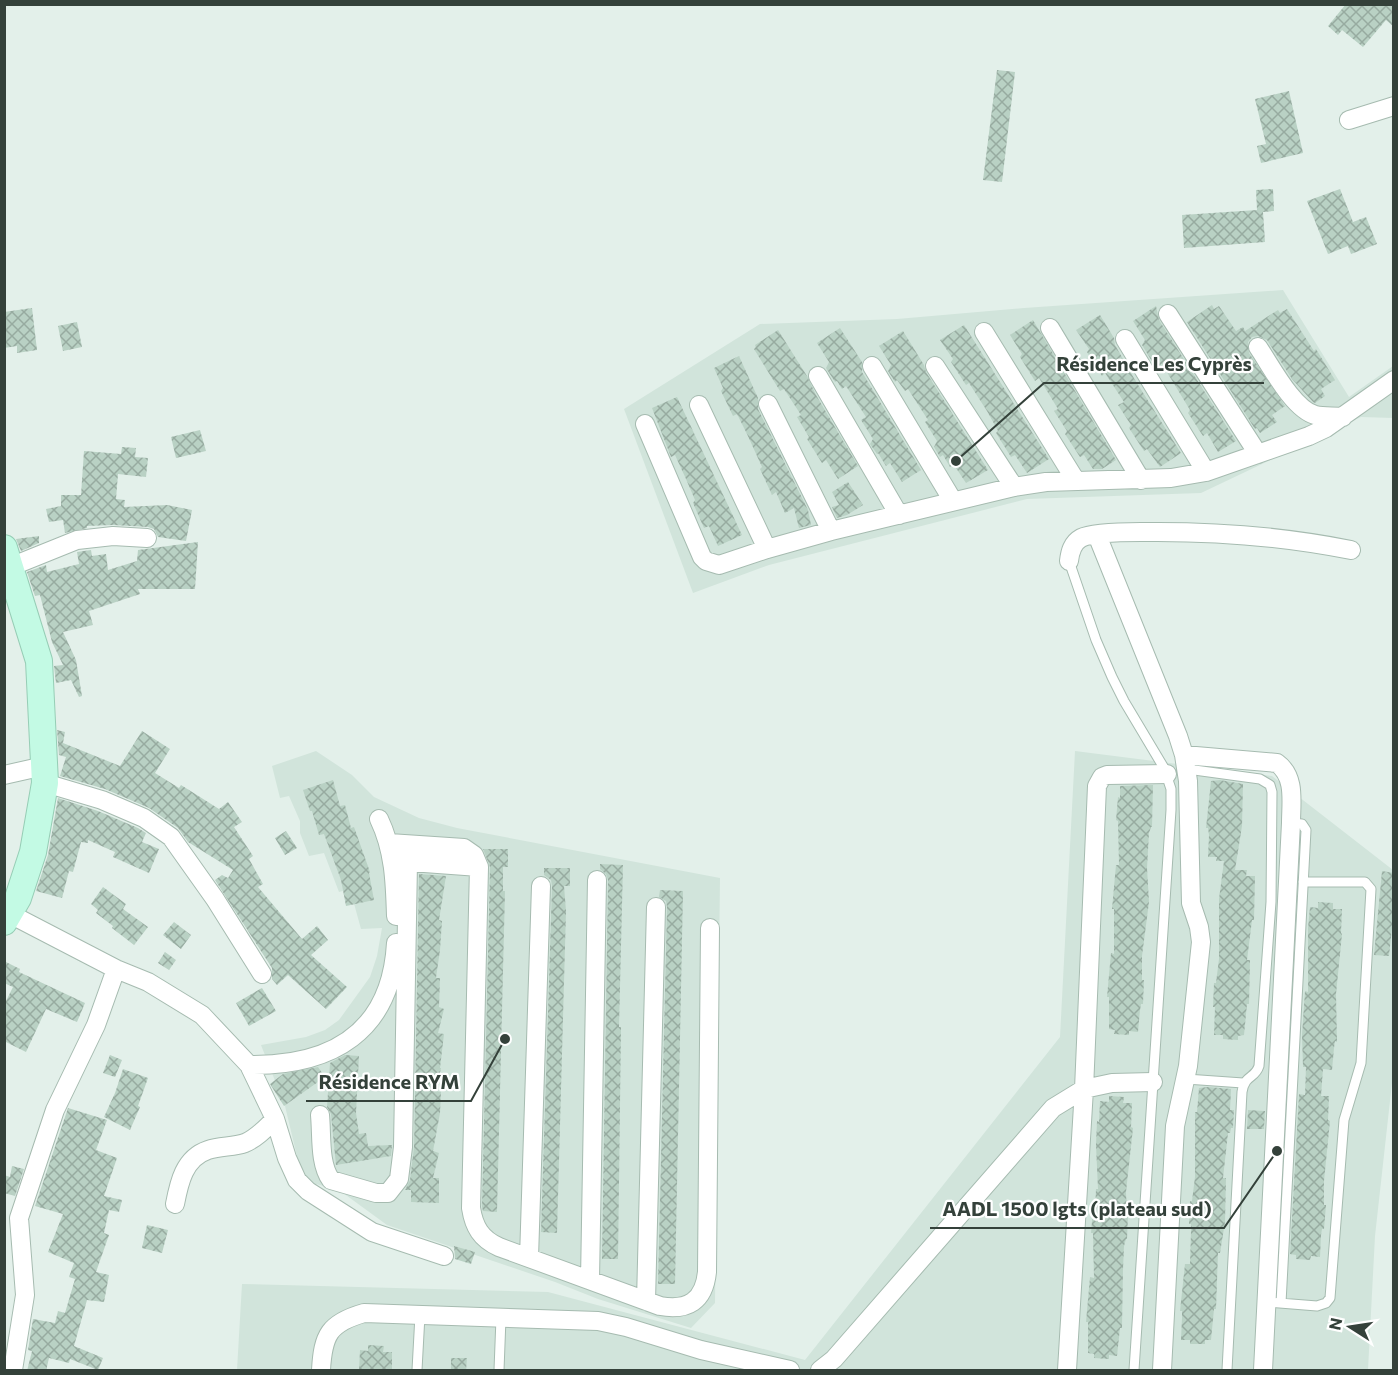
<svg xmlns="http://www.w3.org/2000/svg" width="1398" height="1375" font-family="Commissioner,sans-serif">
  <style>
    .residential { fill: #d1e4db }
    .building { fill: url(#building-cross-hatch) }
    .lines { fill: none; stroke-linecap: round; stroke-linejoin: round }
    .lane-casing { stroke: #a6bbb0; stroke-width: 11 }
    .street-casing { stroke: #a6bbb0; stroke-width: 20 }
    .secondary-casing { stroke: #96cdb5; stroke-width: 28 }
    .lane { stroke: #fff; stroke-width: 9 }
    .street { stroke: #fff; stroke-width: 18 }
    .secondary { stroke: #c3fae4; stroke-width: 26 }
    .leader { fill: none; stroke: #34413a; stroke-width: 2 }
    .callout-dot { fill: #34413a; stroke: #fff; stroke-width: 2 }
    .callout-label { font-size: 20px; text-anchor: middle; font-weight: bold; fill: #34413a; stroke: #fff; stroke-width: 4.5; stroke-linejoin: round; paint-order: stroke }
  </style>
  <defs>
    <pattern id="building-cross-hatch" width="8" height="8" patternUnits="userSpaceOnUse" patternTransform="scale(1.5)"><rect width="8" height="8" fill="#b9d1c4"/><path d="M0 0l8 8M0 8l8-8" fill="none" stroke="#97aba0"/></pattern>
  </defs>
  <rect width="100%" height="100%" fill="#e3f0ea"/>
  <path class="residential" d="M1283 290 1349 397 1393 366V418L1361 417 1201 493 1027 499 769 565 693 593 624 409 760 324 897 319 1024 308Z
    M316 751 352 775 374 797 419 818 457 828 720 878 715 1303 691 1328 598 1299 555 1282 387 1225 339 1190 312 1183 301 1173 285 1106 261 1045 306 1037 325 1030 339 1020 370 977 377 956 382 928 361 929 350 889 339 892 324 853 309 856 300 833V821L289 796 280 798 272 766Z
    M1075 751 1272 776 1393 870 1394 1065 1375 1236 1368 1370H237L242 1284 548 1292 805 1360 1060 1037Z"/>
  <path class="building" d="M1346 4H1394V27L1386 20 1363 47 1342 30 1338 35 1328 26Z
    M997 70 1015 72 1002 182 983 180Z
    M1289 91 1303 153 1261 163 1257 146 1266 144 1255 99Z
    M1273 189 1274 211 1263 212 1265 242 1184 248 1182 215 1257 210 1256 190Z
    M1340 189 1353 222 1366 217 1377 244 1351 254 1348 246 1328 254 1307 201Z
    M1212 305 1214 309 1219 306 1236 331 1243 327 1245 331 1278 310 1280 313 1287 309 1314 351 1316 349 1335 380 1321 389 1325 396 1315 403 1313 402 1292 379 1267 340 1258 336 1252 337 1248 342 1249 353 1285 406 1272 415 1277 422 1260 433 1257 428 1255 429 1187 322Z
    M1156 306 1159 320 1236 441 1218 452 1207 433 1203 436 1188 413 1190 410 1162 364 1156 368 1142 345 1145 340 1133 321Z
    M32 308 37 350 17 353V346L4 348V312Z
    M1100 315 1114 338 1115 345 1135 380 1181 453 1160 467 1147 449 1144 451 1129 428 1131 425 1118 405 1124 402 1105 373 1102 376 1087 352 1089 349 1076 330Z
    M1033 320 1116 460 1102 469H1093L1084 455 1080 457 1065 434 1067 431 1054 411 1058 409 1039 378 1035 381 1020 357 1022 354 1010 335Z
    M77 322 82 347 63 351 58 326Z
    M964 325 1049 459 1027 473 1015 455 1011 457 996 433 998 431 987 411 969 383 966 385 951 362 953 359 940 340Z
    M840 328 862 362V372L921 470 902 482 890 463 886 466 878 453 877 454 870 444 873 439 861 420 866 417 846 386 842 389 837 381 835 382 826 368 829 362 817 343Z
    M778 330 807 376 816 395 858 466 838 479 826 460 822 463 807 439 809 437 797 417 801 415 784 389 780 391 754 349 756 347 755 345Z
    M903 331 924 365 926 372 988 470 966 483 954 465 950 467 943 455 940 457 934 447 937 441 925 422 928 420 908 389 905 391 897 380 895 382 888 371 891 365 879 346Z
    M739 356 758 398V409L808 510 811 525 799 528 794 508 785 513 776 492 772 495 760 469 762 467 747 434 737 414 733 416 721 391 723 388 714 368Z
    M677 397 742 535 718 546 709 526 704 528 693 503 695 500 686 479 675 455 671 457 652 408Z
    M200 430 206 451 176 458 171 437Z
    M122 447 136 448 135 457 148 458 146 477 118 474 116 499 125 500 124 507 167 505 192 510 186 541 158 537 154 529 148 527 113 525 87 526V528L65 533 63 520 49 522 46 509 61 506V495H81L84 451 121 454Z
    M848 482 863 505 847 515 837 518 832 507 839 505 832 492Z
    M39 536V543L21 551 16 539Z
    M198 542 195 589H138L140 594 89 611 93 625 63 632 76 660 82 696 79 697 71 680 56 683 54 666 63 665 52 642 40 595 35 596 27 572 46 565 47 572 79 564 77 552 91 550 92 556 106 554 108 570 137 561 138 550Z
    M57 730 65 732 63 743 120 766 142 731 170 749 155 773 179 788 181 785 219 809 228 802 242 822 234 827 253 856 249 859 263 884 258 887 302 939 317 926 328 940 311 955 347 987 326 1009 288 975 277 985 272 979V968L215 880 222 875 228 878 233 870 188 842 178 828 149 808 105 789 60 776 66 757 59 755Z
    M333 780 340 806 345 805 351 828 354 827 370 872 369 873 374 900 346 906 341 880 324 834 319 835 312 811H310L303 790Z
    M1220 780 1243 784 1242 826 1235 870H1247L1246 876H1255L1254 920H1252L1247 960H1250L1249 1004H1247L1244 1035 1238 1036V1040L1223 1039V1035H1214L1215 1007H1213L1214 983H1216L1219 959V899L1224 861H1216L1217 857H1208L1209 835 1208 828H1206L1211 781Z
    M1153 785 1152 827H1151L1149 833 1147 868 1149 902 1142 956V980H1144L1143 1004H1141L1140 1010 1138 1032 1129 1031V1035L1114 1034 1115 1030 1109 1029V997H1107L1111 953 1114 954V909H1112L1116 865H1119L1118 821 1116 820 1118 797 1120 798V786Z
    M58 798 98 811 138 828 146 833 142 842 159 849 149 873 113 857 115 852 88 840V843L81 842 73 872 69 871 62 898 36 891 48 855Z
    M286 831 297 848 285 855 275 838Z
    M483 849H508V867H503V891H505L497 1212 483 1211 482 1207 490 867Z
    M600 864 623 865 619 1027H621L618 1259H602L608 880 606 874 600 869Z
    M544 868H570V886H564L566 911 557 1233 541 1232 552 886 551 880 544 875Z
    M1382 871 1394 873V909L1389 956 1374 955Z
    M419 874 446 876 439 920 442 921 440 950 436 978H440L439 1007 444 1009 438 1033 444 1034 440 1068H441L436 1091 441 1092 440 1113 433 1151 439 1153 433 1178H439V1203L411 1202V1190H405L410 1180 414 1147Z
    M103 887 126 904 123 909 148 927 134 945 112 928 113 926 96 913 98 910 91 904Z
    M660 890 683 891 675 1284H658L667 907 666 901 659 897Z
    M1318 902 1333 903V909H1342L1341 933 1342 934 1336 994 1337 1042 1335 1041 1334 1048 1332 1070 1323 1069 1321 1096H1329L1328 1120 1330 1121 1324 1181V1205H1326L1324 1229H1322L1321 1235 1320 1257 1311 1256 1310 1260 1296 1259V1255L1290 1254 1299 1094 1305 1095 1306 1067H1303L1302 1035 1305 991 1308 992V928L1310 907 1318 908Z
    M174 922 191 935 181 949 163 935Z
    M165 952 176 960 169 970 158 963Z
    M4 961 20 969 19 972 85 1003 77 1022 46 1009 26 1052 4 1041V1005L13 987 4 983Z
    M262 988 276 1011 249 1026 236 1003Z
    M110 1055 122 1060 115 1077 103 1073Z
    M345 1055 359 1056 356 1113 359 1134 366 1133 368 1146 392 1145 391 1156 336 1165 331 1114 327 1107 330 1063Z
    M318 1067 325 1077 284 1106 270 1084 283 1074Z
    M123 1069 148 1078 138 1106 140 1107 130 1130 104 1117 115 1093Z
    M1208 1087 1231 1089 1230 1110H1234L1233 1128H1231L1230 1133H1228L1223 1178H1226L1225 1222 1220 1253H1218L1216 1309H1214L1211 1340H1205V1344H1190V1340H1181L1182 1318V1311H1180L1185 1264H1190L1191 1231V1224H1189L1190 1201H1192L1195 1177V1112H1197L1199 1088Z
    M1109 1096 1124 1097 1123 1103H1132L1131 1127 1133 1128 1126 1192 1127 1216H1128L1127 1239H1126L1124 1246 1123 1269 1122 1328H1120L1117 1356 1109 1355V1359L1094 1358V1354L1088 1353V1322H1086L1090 1277 1094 1278 1093 1233H1091L1093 1210H1095L1096 1189H1098L1096 1145 1097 1121 1099 1122 1100 1101 1109 1102Z
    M68 1108 107 1120 96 1150 117 1158 104 1196 122 1200 119 1212 109 1210 104 1233 109 1235 96 1272 109 1275 104 1302 87 1300 74 1346 103 1358 98 1370 70 1359 69 1363 49 1358 46 1371H27L32 1351 28 1350 33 1319 55 1323 58 1311 65 1313 75 1279 69 1277 74 1263 48 1252 63 1214 35 1206Z
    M1248 1110 1265 1111 1264 1129H1247Z
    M12 1166 24 1169 15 1196 4 1193V1175L10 1177Z
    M147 1225 168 1230 162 1253 142 1248Z
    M454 1246 475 1252 471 1264 455 1259Z
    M368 1345 384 1346 383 1352H392V1371H359L360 1350 368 1351Z
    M451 1358H467L466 1371H451Z"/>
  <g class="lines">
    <defs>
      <path id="lane" d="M1069 561 1096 640 1112 677 1124 701 1164 768 1171 789V810L1134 1370
        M1187 769 1260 779 1270 785 1272 792 1271 902 1259 1066C1255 1079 1245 1074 1242 1092L1227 1370
        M1186 1079 1243 1083
        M1267 1302 1317 1306 1326 1303 1330 1298 1344 1120 1361 1063 1371 889 1365 882H1303
        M1281 1303 1306 830 1302 824 1291 823
        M417 1370 420 1315
        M499 1370 501 1318"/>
      <path id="street" d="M1349 120 1394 106
        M1168 314 1258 454
        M1050 328 1141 480
        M984 332 1076 481
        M1125 339 1206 472
        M1258 347C1271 366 1293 409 1315 415 1323 417 1334 416 1343 417
        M872 366 953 501
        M935 366 1014 487
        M818 376 899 515
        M768 404 831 531
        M699 405 767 549
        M645 424 702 557 706 561 719 565 767 549 831 531 1014 487 1046 482 1171 478 1206 472 1309 436 1326 428 1394 380
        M1097 535 1178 736 1184 755 1188 781 1191 903 1199 927 1201 942 1188 1066 1175 1126 1162 1370
        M1069 561C1070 552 1072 543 1081 538 1093 532 1127 532 1141 532 1212 531 1281 536 1351 550
        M10 567 77 540 113 536 147 538
        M1184 755 1277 763C1296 777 1291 802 1291 823L1263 1370
        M4 775 44 766
        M45 783 102 800 144 818 171 837 215 899 262 974
        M379 819C394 850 395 882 396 916
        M389 843 464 848 474 855 479 867 471 1208C474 1227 481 1239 499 1247L660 1306C688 1311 704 1301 707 1272L710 928
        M397 861 479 867
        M10 914 116 969 148 982 202 1015 249 1065 275 1119 287 1158 297 1180 308 1191 372 1232 444 1256
        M249 1065C332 1066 391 1032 396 943
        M320 1115C322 1135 319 1164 331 1180L376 1193H388L399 1179 403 1147 408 862
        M175 1204C179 1183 184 1158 208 1150 220 1146 234 1147 245 1143 257 1138 266 1128 275 1119
        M529 1258 541 886
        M590 1280 597 880
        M646 1301 656 907
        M13 1370 25 1295 19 1218 55 1110 96 1025 116 969
        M321 1370C323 1335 329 1323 364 1313L598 1321 626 1327 701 1350 790 1370
        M820 1370 834 1359 1053 1108 1084 1089 1112 1083 1153 1082
        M1067 1370 1084 1089 1097 786 1102 777 1107 775 1167 774"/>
      <path id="secondary" d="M4 548 39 661 45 783 33 852 18 898 4 922"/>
    </defs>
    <use href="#lane" class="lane-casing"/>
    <use href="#street" class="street-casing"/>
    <use href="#secondary" class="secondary-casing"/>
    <use href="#lane" class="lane"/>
    <use href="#street" class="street"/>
    <use href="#secondary" class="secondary"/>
  </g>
  <path class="leader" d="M956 461L1044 383H1264M505 1039L471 1101H306M1277 1151L1224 1228H930"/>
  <g class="callout-dot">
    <circle cx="956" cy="461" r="6"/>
    <circle cx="505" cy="1039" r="6"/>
    <circle cx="1277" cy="1151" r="6"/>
  </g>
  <g class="callout-label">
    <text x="1154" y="371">Résidence Les Cyprès</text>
    <text x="389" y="1089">Résidence RYM</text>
    <text x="1077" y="1216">AADL 1500 lgts (plateau sud)</text>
  </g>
  <rect width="1398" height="1375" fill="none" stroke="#34413a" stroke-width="12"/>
  <g transform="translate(1350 1327) rotate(282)" stroke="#ffffff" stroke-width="4.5" paint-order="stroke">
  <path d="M0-4.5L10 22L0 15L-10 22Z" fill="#34413a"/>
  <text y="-9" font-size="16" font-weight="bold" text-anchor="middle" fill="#34413a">N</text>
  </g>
</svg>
